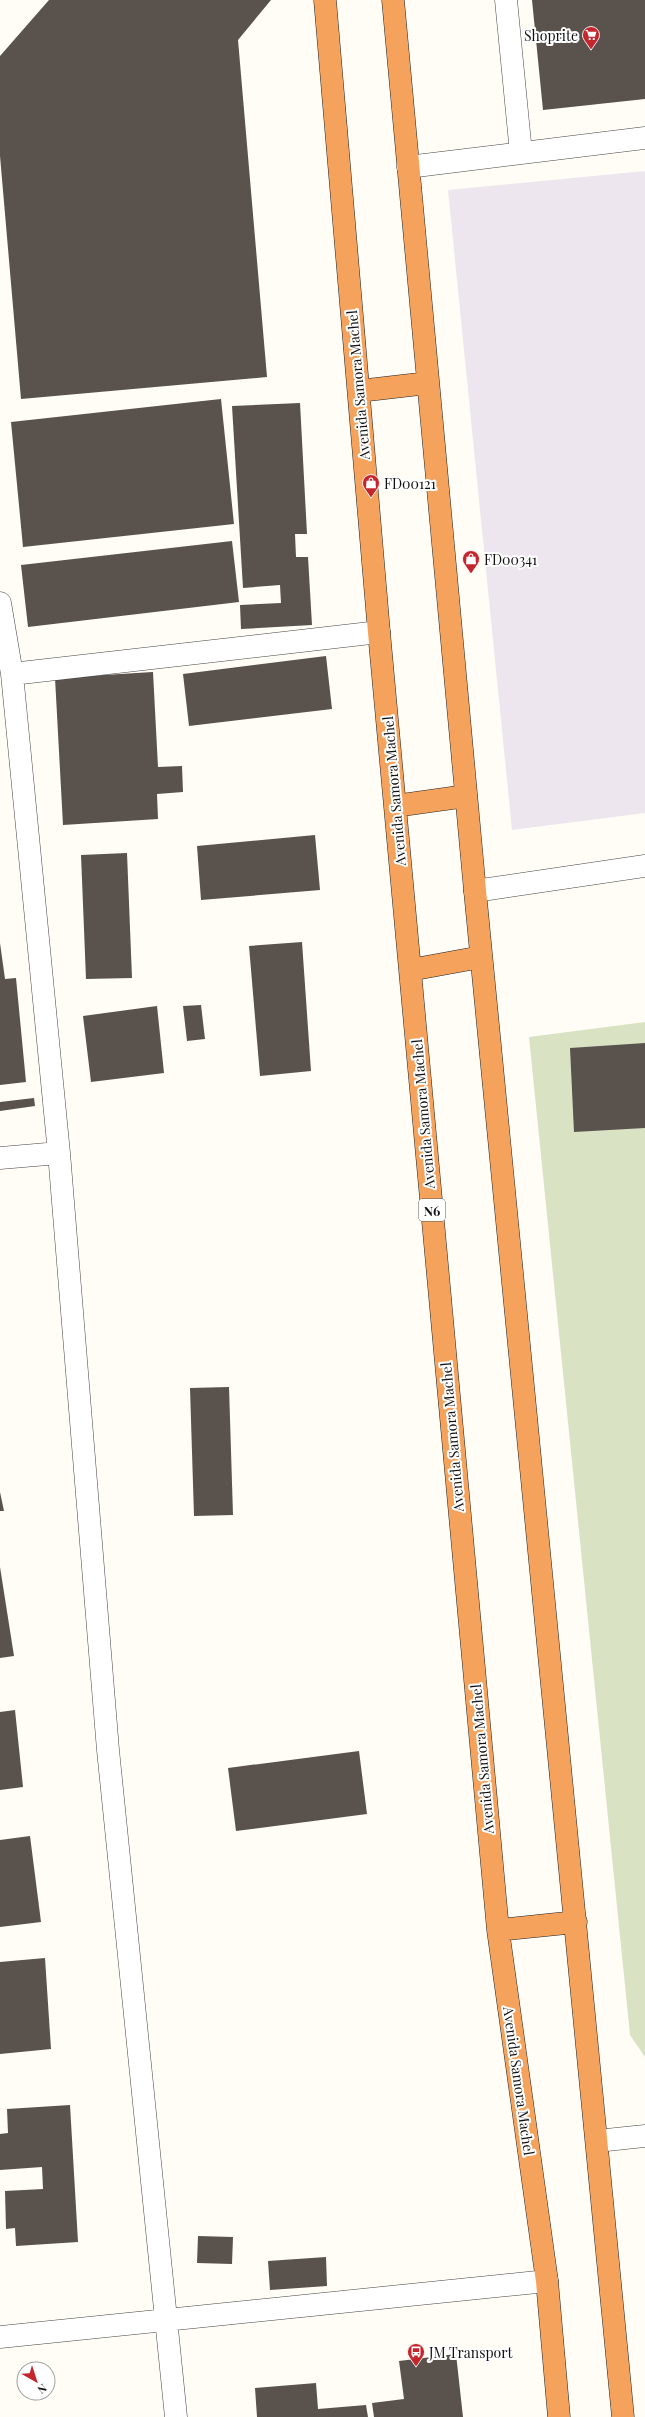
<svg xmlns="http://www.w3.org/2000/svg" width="645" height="2417" font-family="'Playfair Display',serif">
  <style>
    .industrial { fill: #eee6ef }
    .cemetery { fill: #d9e3c4 }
    .building { fill: #5a524d }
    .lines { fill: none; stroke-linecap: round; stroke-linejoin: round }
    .minor-casing { stroke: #444; stroke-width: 23 }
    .highway-casing { stroke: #222; stroke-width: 23 }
    .minor { stroke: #fff; stroke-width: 22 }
    .highway { stroke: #f5a25d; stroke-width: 22 }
    .labels { text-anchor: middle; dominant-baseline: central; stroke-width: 4; stroke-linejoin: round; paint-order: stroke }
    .shield { fill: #fff; stroke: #585858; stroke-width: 1 }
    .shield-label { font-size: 13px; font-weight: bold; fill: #111 }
    .poi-label { font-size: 14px; fill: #111; stroke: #fff; text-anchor: start }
    .street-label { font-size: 14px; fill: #111; stroke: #fff }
  </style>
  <rect width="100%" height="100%" fill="#fffdf5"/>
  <path class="industrial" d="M645 171V813L512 830 448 190Z"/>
  <path class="cemetery" d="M645 1022V2057L630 2035 529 1037Z"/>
  <path class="building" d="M49 0H271L238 40 267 377 21 399 0 156V56Z
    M532 0H645V99L543 110Z
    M221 399 234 524 23 547 11 422Z
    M300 403 307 534H295L296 557H308L312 625 241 629 240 605 281 603 280 585 243 588 232 406Z
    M232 541 239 602 28 627 21 565Z
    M326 656 332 709 189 726 183 674Z
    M153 672 158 767 182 766 183 792 157 794 158 819 63 825 55 678Z
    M315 835 320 890 201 900 197 846Z
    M127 853 132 978 86 979 81 855Z
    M302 942 311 1071 260 1076 249 946Z
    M0 943 5 979 16 978 26 1082 0 1085Z
    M201 1005 205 1039 187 1041 183 1006Z
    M157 1006 164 1073 91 1082 83 1016Z
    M645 1043V1128L574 1132 570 1048Z
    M34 1098 35 1106 0 1111V1102Z
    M229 1387 233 1515 194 1516 190 1388Z
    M0 1492 4 1511H0Z
    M0 1567 14 1656 0 1658Z
    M15 1710 23 1787 0 1790V1712Z
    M359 1751 367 1814 236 1831 228 1768Z
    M30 1836 41 1922 0 1927V1840Z
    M45 1958 51 2049 0 2054V1962Z
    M70 2105 78 2242 16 2246 15 2228 6 2229 5 2191 43 2189 42 2167 0 2170V2134L8 2133 7 2109Z
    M198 2236 233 2237 232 2264 197 2263Z
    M326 2257 327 2286 270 2290 268 2261Z
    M456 2354 463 2417H374L372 2403 404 2399 399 2361Z
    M316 2383 318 2409 366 2405 368 2417H257L255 2388Z"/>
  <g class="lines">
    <defs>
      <path id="minor" d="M506 0 521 153
        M408 167 645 138
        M0 603 12 674 59 1153 108 1750 176 2417
        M12 674 379 632
        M475 891 645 866
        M0 1158 59 1153
        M597 2141 645 2136
        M0 2337 547 2281"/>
      <path id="highway" d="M325 0 379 632 498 1930 547 2281 559 2417
        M393 0 475 891 623 2417
        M359 391 428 383
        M395 806 466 796
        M410 970 481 957
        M498 1930 576 1922"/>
    </defs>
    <use href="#minor" class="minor-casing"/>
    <use href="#highway" class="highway-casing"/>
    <use href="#minor" class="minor"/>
    <use href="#highway" class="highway"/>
  </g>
  <defs>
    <symbol id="supermarket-pin" viewBox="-11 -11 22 30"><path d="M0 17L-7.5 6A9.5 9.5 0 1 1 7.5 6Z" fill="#c4262e" stroke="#fff"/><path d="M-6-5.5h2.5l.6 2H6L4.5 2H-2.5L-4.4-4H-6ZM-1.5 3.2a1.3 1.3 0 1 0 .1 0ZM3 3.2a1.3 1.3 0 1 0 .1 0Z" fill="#fff"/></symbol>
    <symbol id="shop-pin" viewBox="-11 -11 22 30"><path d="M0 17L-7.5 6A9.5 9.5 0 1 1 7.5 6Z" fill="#c4262e" stroke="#fff"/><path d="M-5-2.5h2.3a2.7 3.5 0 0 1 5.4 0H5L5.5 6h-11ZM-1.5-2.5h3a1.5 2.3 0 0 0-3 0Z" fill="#fff"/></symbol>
    <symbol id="bus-pin" viewBox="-11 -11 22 30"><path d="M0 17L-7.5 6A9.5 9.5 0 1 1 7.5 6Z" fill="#c4262e" stroke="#fff"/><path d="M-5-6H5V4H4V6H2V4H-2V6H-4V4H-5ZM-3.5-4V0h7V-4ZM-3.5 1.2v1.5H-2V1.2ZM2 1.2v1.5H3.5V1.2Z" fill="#fff"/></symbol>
  </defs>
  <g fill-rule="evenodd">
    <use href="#supermarket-pin" x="581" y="25" width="20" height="27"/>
    <use href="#shop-pin" x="361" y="473" width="20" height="27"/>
    <use href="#shop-pin" x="461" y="549" width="20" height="27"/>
    <use href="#bus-pin" x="406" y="2342" width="20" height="27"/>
  </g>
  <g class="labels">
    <rect class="shield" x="419" y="1199" width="26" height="22" rx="3"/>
    <g class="shield-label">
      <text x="432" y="1210">N6</text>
    </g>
    <g class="poi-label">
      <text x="578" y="35" text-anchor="end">Shoprite</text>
      <text x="384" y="483">FD00121</text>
      <text x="484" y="559">FD00341</text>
      <text x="429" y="2352">JM Transport</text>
    </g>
    <g class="street-label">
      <text transform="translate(358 385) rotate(-95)">Avenida Samora Machel</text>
      <text transform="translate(394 791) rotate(-95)">Avenida Samora Machel</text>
      <text transform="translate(423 1114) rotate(-95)">Avenida Samora Machel</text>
      <text transform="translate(452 1437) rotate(-95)">Avenida Samora Machel</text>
      <text transform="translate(482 1759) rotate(-95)">Avenida Samora Machel</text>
      <text transform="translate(519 2081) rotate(82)">Avenida Samora Machel</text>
    </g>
  </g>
  <g transform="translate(36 2381) rotate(141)"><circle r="19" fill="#ffffff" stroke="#a0a0a0"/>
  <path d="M0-3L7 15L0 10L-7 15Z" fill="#c4262e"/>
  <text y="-6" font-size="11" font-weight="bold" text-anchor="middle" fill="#111111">N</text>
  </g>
</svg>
